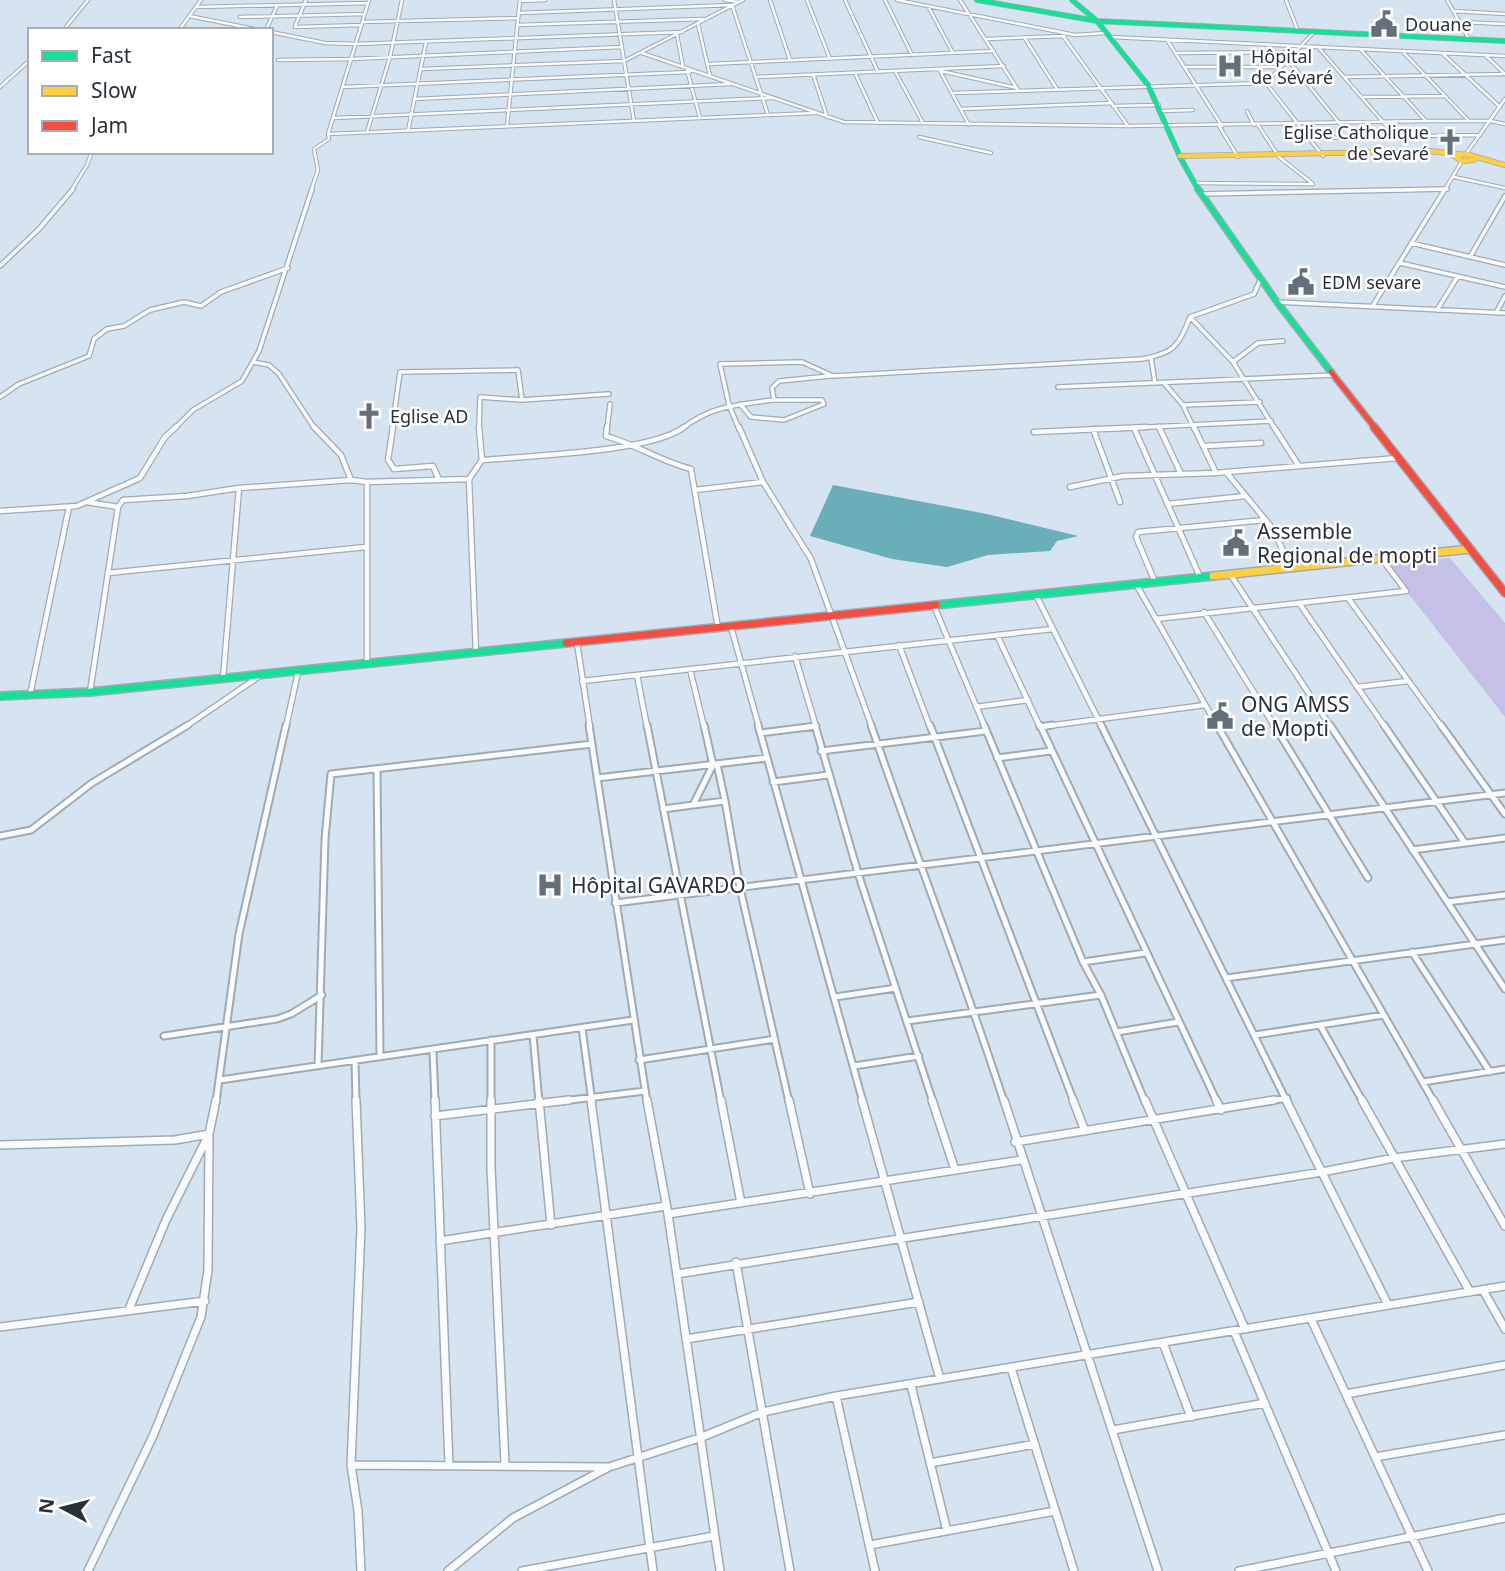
<svg xmlns="http://www.w3.org/2000/svg" width="1505" height="1571" font-family="'Noto Sans',sans-serif">
  <style>
    .green { fill: #c5c1e6 }
    .water { fill: #69aeb9 }
    .lines { fill: none; stroke-linecap: round; stroke-linejoin: round }
    .street-far4-casing { stroke: #9faab5; stroke-width: 4.5 }
    .street-far3-casing { stroke: #9faab5; stroke-width: 6 }
    .street-far2-casing { stroke: #9faab5; stroke-width: 7 }
    .street-far1-casing { stroke: #9faab5; stroke-width: 9 }
    .street-casing { stroke: #9faab5; stroke-width: 10 }
    .fast-far2-casing { stroke: #9faab5; stroke-width: 6 }
    .fast-far1-casing { stroke: #9faab5; stroke-width: 8 }
    .fast-casing { stroke: #9faab5; stroke-width: 10 }
    .slow-far1-casing { stroke: #9faab5; stroke-width: 6 }
    .slow-casing { stroke: #9faab5; stroke-width: 10 }
    .jam-far1-casing { stroke: #9faab5; stroke-width: 8 }
    .jam-casing { stroke: #9faab5; stroke-width: 10 }
    .street-far4 { stroke: #f9fbfd; stroke-width: 2.5 }
    .street-far3 { stroke: #f9fbfd; stroke-width: 3.5 }
    .street-far2 { stroke: #f9fbfd; stroke-width: 4.5 }
    .street-far1 { stroke: #f9fbfd; stroke-width: 5 }
    .street { stroke: #f9fbfd; stroke-width: 7 }
    .fast-far2 { stroke: #16e098; stroke-width: 4.5 }
    .fast-far1 { stroke: #16e098; stroke-width: 5 }
    .fast { stroke: #16e098; stroke-width: 7 }
    .slow-far1 { stroke: #ffcf43; stroke-width: 4.5 }
    .slow { stroke: #ffcf43; stroke-width: 7 }
    .jam-far1 { stroke: #f24e42; stroke-width: 5 }
    .jam { stroke: #f24e42; stroke-width: 7 }
    .labels { text-anchor: middle; dominant-baseline: central; stroke-width: 5; stroke-linejoin: round; paint-order: stroke }
    .far-poi-label { font-size: 18px; fill: #27303b; stroke: #fff; text-anchor: start }
    .poi-label { font-size: 21px; fill: #27303b; stroke: #fff; text-anchor: start }
  </style>
  <rect width="100%" height="100%" fill="#d6e4f2"/>
  <path class="green" d="M1450 558 1505 623V717L1386 565Z"/>
  <path class="water" d="M833 485 987 514 1078 536 1057 541 1050 551 988 555 947 567 892 559 810 536Z"/>
  <g class="lines">
    <defs>
      <path id="street-far4" d="M614 0 634 121
        M725 0 738 2
        M770 0 790 60
        M807 0 830 59
        M845 0 878 72
        M885 0 912 55
        M897 0 1075 35
        M960 0 1018 90
        M1286 0 1298 31
        M1447 0 1469 39
        M520 1 545 0
        M928 6 953 53
        M196 7 368 3
        M1454 11 1505 14
        M519 13 732 5 768 115
        M189 16 260 30
        M240 17 365 14
        M363 22 518 18
        M1460 22 1505 24
        M698 24 710 76
        M517 25 703 19
        M295 26 306 0
        M295 27 362 25
        M67 30 66 27 88 0
        M179 30 201 0
        M266 30 277 6
        M1315 31 1266 83 1323 156
        M271 32 325 43 356 44 682 32
        M677 35 683 67
        M1074 35 1106 33
        M1063 36 1128 126
        M1024 37 1057 89
        M1110 37 1505 56
        M986 39 1065 36
        M1167 40 1222 126
        M1318 47 1396 137
        M1360 49 1426 121
        M1402 51 1469 121
        M642 53 844 122 1128 126 1426 121H1491L1505 124
        M1176 53 1295 52
        M1442 53 1500 107
        M1485 55 1505 74
        M351 59 621 47
        M278 60 351 59
        M1288 60 1340 124
        M708 64 994 51
        M1184 67H1281
        M421 69 624 61 743 0
        M939 69 969 125
        M687 70 700 118
        M895 71 923 123
        M941 71 1017 88
        M855 73 878 123
        M813 74 827 117
        M755 77 1004 66
        M1344 77 1505 74
        M0 87 30 60
        M343 87 690 72
        M952 93 1266 83
        M1362 97 1445 96
        M414 99 731 84
        M1113 106 1159 105
        M961 109 1112 103
        M1161 111 1193 110
        M1247 111 1254 125
        M334 118 772 98
        M1258 125 1279 157 1312 183
        M507 126 520 0
        M1219 126 1238 157
        M408 131 426 42
        M367 132 390 57 402 0
        M328 134 815 113
        M919 137 991 153
        M1310 138 1480 135
        M1466 154 1505 99
        M1454 177 1505 188
        M1195 183 1313 184
        M71 191 87 165 92 152
        M311 191 318 170 314 149 329 139 328 134 369 0
        M1371 191 1447 189
        M1444 191 1462 161"/>
      <path id="street-far3" d="M1201 194 1447 189
        M1411 243 1505 265
        M1470 257 1505 196
        M1400 263 1505 287
        M0 266 39 229 73 189
        M1277 302 1505 313
        M1372 307 1445 189
        M1437 310 1458 276
        M1496 313 1505 296
        M1190 317 1233 362
        M1151 357 1155 383
        M253 362 269 365 279 374 315 429
        M1164 383 1183 405 1194 429
        M1058 387 1334 375
        M0 397 19 384 89 356 94 339 107 329 124 326 150 310 184 302 201 306 221 292 288 268
        M740 404 751 417 784 420 824 404 822 400H774
        M1183 405 1260 402
        M174 429 193 410 242 381 259 351 312 189
        M392 429 400 372 518 370 522 400 609 394
        M479 429 480 397 522 400
        M607 429 610 404
        M682 429C709 406 740 404 774 400L772 388 779 381 830 376
        M739 429 729 405 720 364 802 362 833 376 1142 359C1174 353 1178 347 1190 317L1254 294 1261 278
        M1109 429 1271 421
        M1275 429 1233 362 1258 343 1283 341"/>
      <path id="street-far2" d="M314 427 341 455 351 480
        M393 427 388 460 394 469 433 466 439 480
        M479 427 482 460
        M607 427 606 436C637 445 660 461 691 469L718 628
        M739 427 763 482 811 559 872 727
        M1159 427 1181 474
        M1194 427 1216 473
        M1274 427 1299 466
        M1134 428 1200 577
        M1093 429 1120 502
        M1034 432 1146 427
        M1205 446 1261 443
        M1226 472 1273 529 1291 568
        M469 479 482 460C527 456 653 452 684 427
        M1070 487 1123 476 1215 473 1398 458
        M695 490 763 482
        M87 502 118 507 90 692
        M1167 504 1246 496
        M118 507 123 500 187 496 239 488
        M0 511 77 506 140 478 165 437 176 427
        M1381 558 1406 591
        M108 573 366 547
        M1230 574 1331 727
        M1155 582 1136 537 1138 532 1265 520
        M1136 584 1218 727
        M1036 595 1102 727
        M1348 598 1442 727
        M1299 603 1385 727
        M934 606 985 727
        M1204 612 1275 727
        M1156 619 1406 591
        M731 627 759 727
        M997 635 1040 727
        M577 643 590 727
        M899 645 930 727
        M795 656 816 727
        M367 664V482L469 479 476 653
        M690 669 704 727
        M637 675 647 727
        M223 679 239 488 351 480 367 482
        M582 681 1053 629
        M1357 687 1408 681
        M30 695 69 507
        M976 707 1028 700
        M185 727 261 675
        M286 727 298 672
        M807 727 816 726
        M1040 727 1205 705"/>
      <path id="street-far1" d="M589 725 647 1102
        M647 725 721 1102
        M704 725 713 765 693 805 725 801 740 888 789 1102
        M758 725 863 1102
        M815 725 858 873 933 1102
        M871 725C914 851 963 975 1004 1102
        M930 725 1074 1102
        M984 725 1083 962 1101 995 1145 1102
        M1040 725 1217 1102
        M1101 725 1287 1102
        M1217 725 1434 1102
        M1274 725 1368 878
        M1330 725 1505 989
        M1384 725 1465 843
        M1441 725 1505 814
        M1040 727 1052 725
        M760 733 816 726
        M821 751 986 731
        M997 758 1051 751
        M717 764 725 801
        M377 769 380 1057
        M597 778 767 758
        M773 782 828 775
        M663 809 693 805
        M0 836 31 830 92 783 188 725
        M1412 850 1505 838
        M1447 902 1505 895
        M615 903 1505 793
        M1412 952 1490 1072
        M1083 962 1145 953
        M1226 978 1505 940
        M835 997 896 988
        M907 1021 1101 995
        M1320 1025 1363 1102
        M582 1028 592 1102
        M1117 1032 1178 1022
        M533 1035 539 1102
        M1255 1035 1384 1015
        M164 1036 277 1019 291 1014 322 995
        M491 1040V1102
        M433 1050 435 1102
        M355 1060 356 1102
        M639 1060 775 1039
        M318 1066 325 839 331 774 592 744
        M854 1066 919 1056
        M220 1080 633 1020
        M1423 1082 1505 1069
        M216 1102 239 934 286 725
        M554 1102 645 1091
        M1264 1102 1287 1098"/>
      <path id="street" d="M356 1100 361 1228 351 1465 358 1511 361 1571
        M435 1100 449 1465
        M491 1100V1168L505 1464
        M539 1100 551 1225
        M591 1100 653 1571
        M647 1100 668 1214 720 1571
        M721 1100 741 1203
        M789 1100 810 1194
        M862 1100 940 1379
        M932 1100 955 1170
        M1004 1100 1158 1571
        M1073 1100 1085 1131
        M1145 1100 1245 1329
        M1216 1100 1221 1110
        M1286 1100 1388 1305
        M1362 1100 1470 1292
        M1433 1100 1505 1226
        M435 1116 569 1100
        M1015 1142 1274 1100
        M0 1145 175 1140 209 1134 208 1270 201 1317 153 1436 88 1571
        M668 1214 1021 1160
        M440 1241 666 1206
        M736 1262 790 1571
        M677 1274 1322 1172 1394 1158 1505 1144
        M1483 1290 1505 1329
        M129 1309 166 1220 209 1134 216 1100
        M1311 1319 1428 1571
        M0 1327 205 1301
        M1234 1331 1336 1571
        M686 1339 919 1302
        M1163 1343 1191 1417
        M1011 1368 1074 1571
        M911 1385 947 1531
        M1346 1394 1505 1365
        M836 1396 875 1571
        M1113 1430 1265 1403
        M1375 1457 1505 1435
        M930 1463 1035 1444
        M351 1465 606 1467
        M870 1545 1055 1511
        M448 1571 513 1518 609 1467 702 1437 763 1412 836 1396 1505 1286
        M522 1571 714 1536
        M1239 1571 1505 1518"/>
      <path id="fast-far2" d="M977 0 1097 21 1505 41
        M1072 0 1097 21 1148 85 1181 159 1199 191"/>
      <path id="fast-far1" d="M1198 189 1277 302 1331 372"/>
      <path id="fast" d="M936 605 1213 576
        M0 696 90 692 566 643"/>
      <path id="slow-far1" d="M1180 156 1428 151 1459 154
        M1473 157 1474 160 1462 161 1454 156 1466 154 1505 165"/>
      <path id="slow" d="M1213 576 1470 549"/>
      <path id="jam-far1" d="M1331 372 1376 429"/>
      <path id="jam" d="M1374 427 1505 593
        M566 643 936 605"/>
    </defs>
    <use href="#street-far4" class="street-far4-casing"/>
    <use href="#street-far3" class="street-far3-casing"/>
    <use href="#street-far2" class="street-far2-casing"/>
    <use href="#street-far1" class="street-far1-casing"/>
    <use href="#street" class="street-casing"/>
    <use href="#fast-far2" class="fast-far2-casing"/>
    <use href="#fast-far1" class="fast-far1-casing"/>
    <use href="#fast" class="fast-casing"/>
    <use href="#slow-far1" class="slow-far1-casing"/>
    <use href="#slow" class="slow-casing"/>
    <use href="#jam-far1" class="jam-far1-casing"/>
    <use href="#jam" class="jam-casing"/>
    <use href="#street-far4" class="street-far4"/>
    <use href="#street-far3" class="street-far3"/>
    <use href="#street-far2" class="street-far2"/>
    <use href="#street-far1" class="street-far1"/>
    <use href="#street" class="street"/>
    <use href="#fast-far2" class="fast-far2"/>
    <use href="#fast-far1" class="fast-far1"/>
    <use href="#fast" class="fast"/>
    <use href="#slow-far1" class="slow-far1"/>
    <use href="#slow" class="slow"/>
    <use href="#jam-far1" class="jam-far1"/>
    <use href="#jam" class="jam"/>
  </g>
  <defs>
    <symbol id="civic-bare" viewBox="-9 -9 18 18"><path d="M-.6-6.5H3V-4.5H.6V-3L4-1V1h2V6H-6V1h2V-1L-.6-3ZM-1.2 2.5V6h2.4V2.5Z" fill="#646f7b" stroke="#fff" stroke-width="2.5" paint-order="stroke"/></symbol>
    <symbol id="hospital-bare" viewBox="-9 -9 18 18"><path d="M-5-5h3v3.5h4V-5h3V5h-3V1.5h-4V5h-3Z" fill="#646f7b" stroke="#fff" stroke-width="2.5" paint-order="stroke"/></symbol>
    <symbol id="church-bare" viewBox="-9 -9 18 18"><path d="M-1.2-6h2.4v3.5h3.3v2.4h-3.3V6h-2.4V-.1h-3.3v-2.4h3.3Z" fill="#646f7b" stroke="#fff" stroke-width="2.5" paint-order="stroke"/></symbol>
  </defs>
  <g fill-rule="evenodd">
    <use href="#civic-bare" x="1365" y="5" width="38" height="38"/>
    <use href="#hospital-bare" x="1211" y="47" width="38" height="38"/>
    <use href="#church-bare" x="1431" y="123" width="38" height="38"/>
    <use href="#civic-bare" x="1282" y="263" width="38" height="38"/>
    <use href="#church-bare" x="350" y="397" width="38" height="38"/>
    <use href="#civic-bare" x="1217" y="524" width="38" height="38"/>
    <use href="#civic-bare" x="1201" y="697" width="38" height="38"/>
    <use href="#hospital-bare" x="531" y="866" width="38" height="38"/>
  </g>
  <g class="labels">
    <g class="far-poi-label">
      <text x="1405" y="24">Douane</text>
      <text x="1251" y="56">Hôpital<tspan x="1251" dy="21">de Sévaré</tspan></text>
      <text x="1429" y="132" text-anchor="end">Eglise Catholique<tspan x="1429" dy="21">de Sevaré</tspan></text>
      <text x="1322" y="282">EDM sevare</text>
      <text x="390" y="416">Eglise AD</text>
    </g>
    <g class="poi-label">
      <text x="1257" y="531">Assemble<tspan x="1257" dy="24">Regional de mopti</tspan></text>
      <text x="1241" y="704">ONG AMSS<tspan x="1241" dy="24">de Mopti</tspan></text>
      <text x="571" y="885">Hôpital GAVARDO</text>
    </g>
  </g>
  <rect x="28" y="28" width="245" height="126" fill="#ffffff" stroke="#a9acb1" stroke-width="2"/>
  <rect x="42" y="51" width="35" height="10" fill="#16e098" stroke="#a9acb1" stroke-width="2"/>
  <text x="91" y="63" font-size="21" fill="#27303b">Fast</text>
  <rect x="42" y="86" width="35" height="10" fill="#ffcf43" stroke="#a9acb1" stroke-width="2"/>
  <text x="91" y="98" font-size="21" fill="#27303b">Slow</text>
  <rect x="42" y="121" width="35" height="10" fill="#f24e42" stroke="#a9acb1" stroke-width="2"/>
  <text x="91" y="133" font-size="21" fill="#27303b">Jam</text>
  <g transform="translate(63 1508) rotate(277)" stroke="#ffffff" stroke-width="5" paint-order="stroke">
  <path d="M0-5L12 26L0 18L-12 26Z" fill="#27303b"/>
  <text y="-10" font-size="19" font-weight="bold" text-anchor="middle" fill="#27303b">N</text>
  </g>
</svg>
